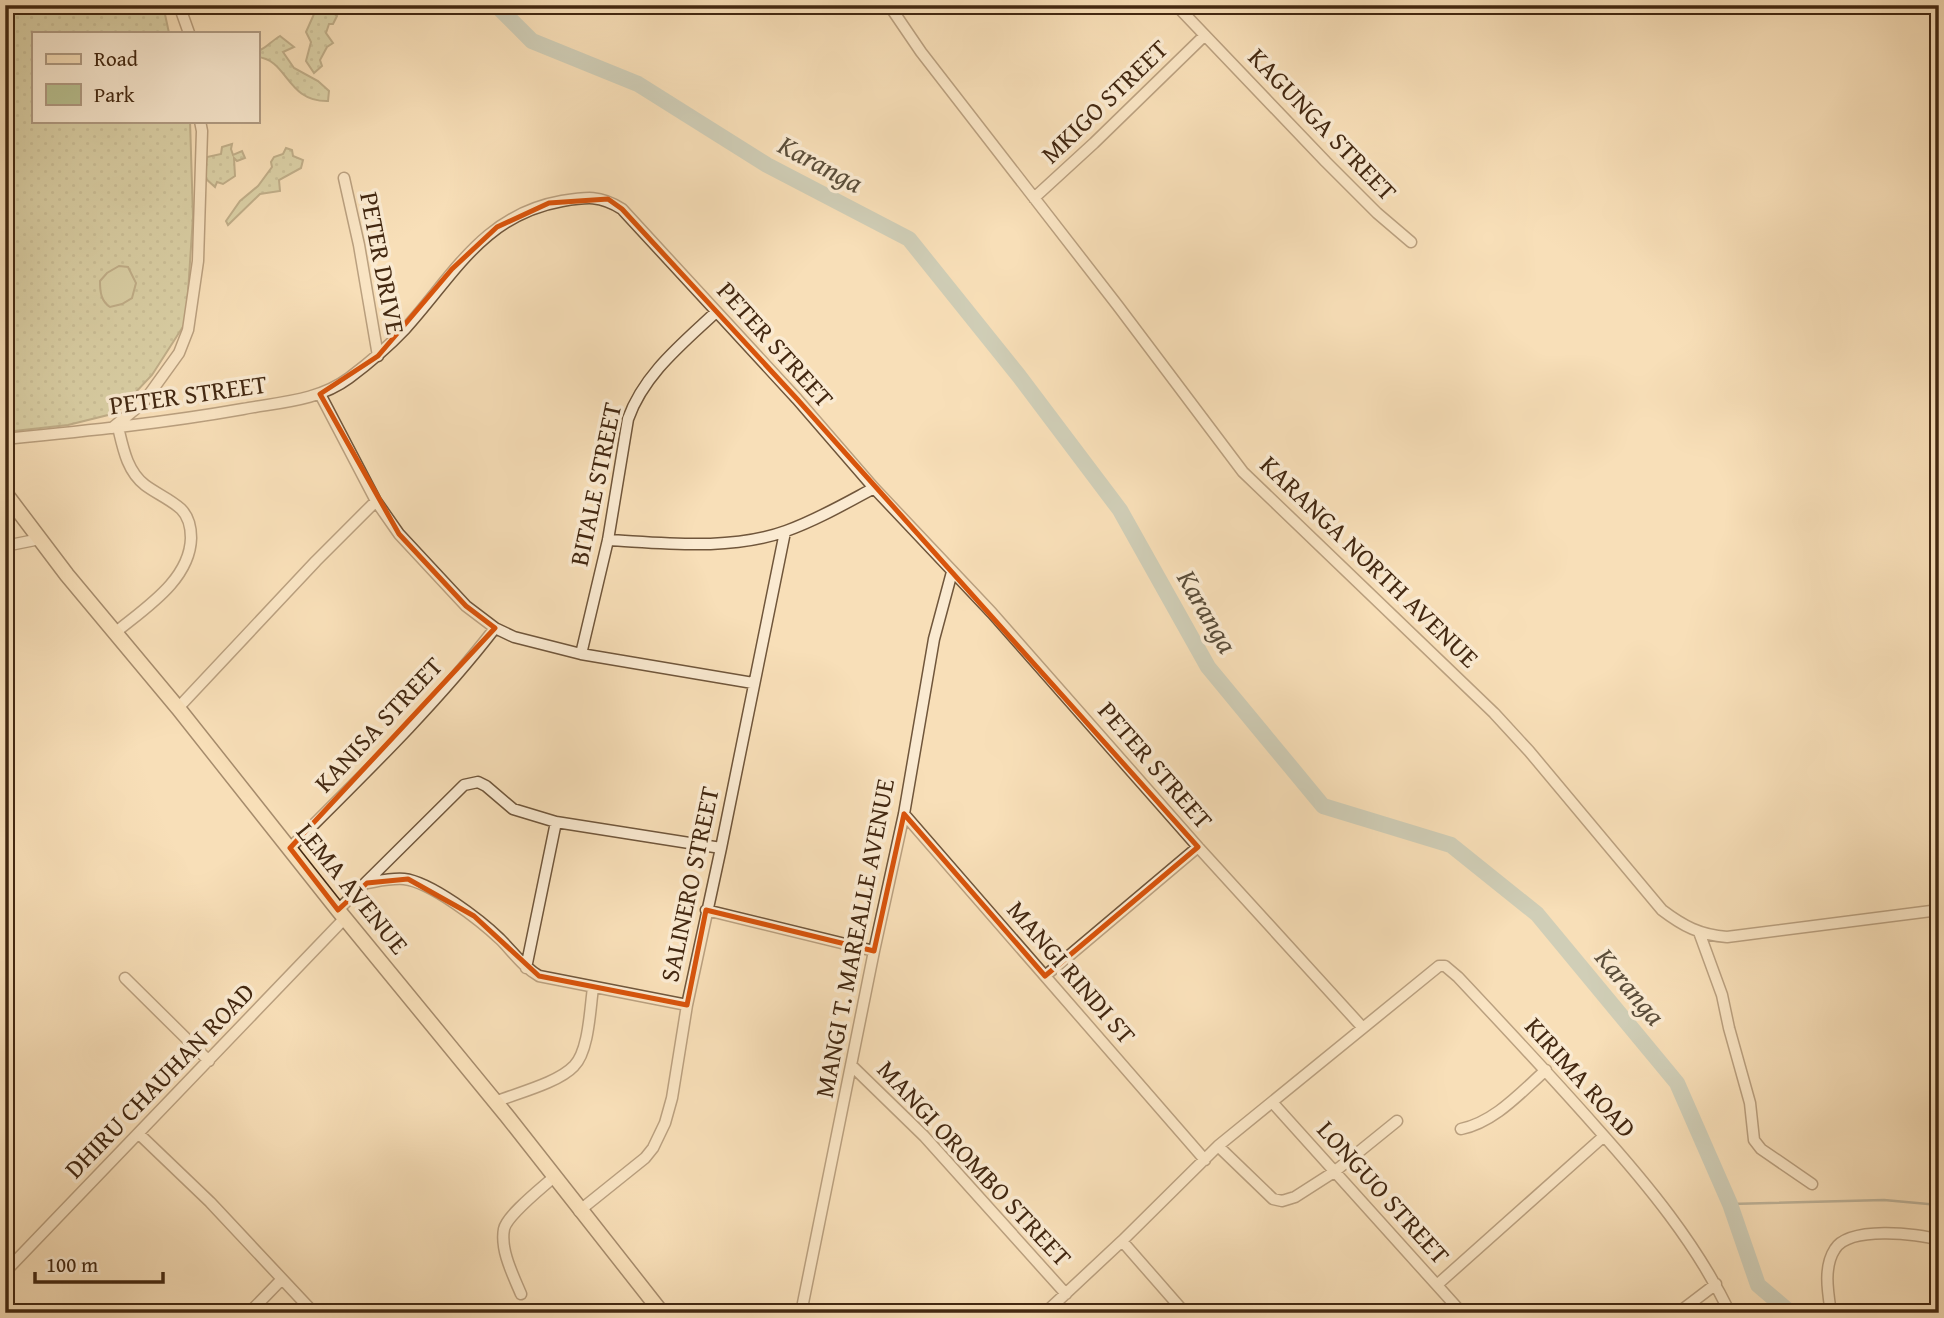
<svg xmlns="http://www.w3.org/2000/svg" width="1944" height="1318" font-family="'Gentium Book Plus',serif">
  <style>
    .green { fill: url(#green-dots); stroke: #7e7552; stroke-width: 2 }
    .pitch { fill: #b9c292; stroke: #7e7552; stroke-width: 2 }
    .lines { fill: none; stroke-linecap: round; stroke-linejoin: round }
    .stream { stroke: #7b8075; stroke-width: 2.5 }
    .river { stroke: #a0bbb7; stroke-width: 16 }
    .minor-casing { stroke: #70563b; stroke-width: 13 }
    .major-casing { stroke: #432811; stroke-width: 17 }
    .minor { stroke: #faead1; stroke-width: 10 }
    .major { stroke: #f8dfb8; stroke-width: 14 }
    .marked { fill: none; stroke: #d8540c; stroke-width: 5; stroke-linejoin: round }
    .labels { text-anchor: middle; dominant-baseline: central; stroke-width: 7; stroke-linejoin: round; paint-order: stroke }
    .street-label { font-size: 26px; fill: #432811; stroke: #faead1 }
    .water-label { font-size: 28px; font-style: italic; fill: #5a4d3a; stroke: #faead1 }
  </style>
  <defs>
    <pattern id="green-dots" width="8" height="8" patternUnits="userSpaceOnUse" patternTransform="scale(1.75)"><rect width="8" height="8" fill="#b9c292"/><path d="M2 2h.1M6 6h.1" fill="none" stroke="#989e76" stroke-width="1.8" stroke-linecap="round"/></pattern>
  </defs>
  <rect width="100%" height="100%" fill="#f8dfb8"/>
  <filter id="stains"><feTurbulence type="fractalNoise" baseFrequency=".00286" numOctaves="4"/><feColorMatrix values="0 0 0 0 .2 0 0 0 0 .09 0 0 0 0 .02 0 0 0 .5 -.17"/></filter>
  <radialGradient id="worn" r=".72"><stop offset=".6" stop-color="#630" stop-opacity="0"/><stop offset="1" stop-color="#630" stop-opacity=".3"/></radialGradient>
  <path class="green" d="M5 5H163L169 33H33V121H190L193 217 186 322 152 375 116 413 68 425 5 432Z
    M322 5H332L331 11 337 16 333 24H329L326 33 333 43 327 47 320 60 322 66 314 73 306 61 311 42 306 32 314 14Z
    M280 36 294 47 283 52 294 68 318 81 329 91 328 101C286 102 288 59 257 57V44L260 46 258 51C267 48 271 41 280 36Z
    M232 144 231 149 233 155 242 151 245 158 237 161 234 158 235 176 223 184 217 182 215 187 204 177 207 157 221 154 222 147Z
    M286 148 292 150 293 156 303 160 301 168 279 180 280 191 260 194 228 225 226 221 240 201 258 186 272 167 271 162 274 157 283 154Z"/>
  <path class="pitch" d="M119 266 128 267 136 283 132 298 122 304 110 307C101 301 100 292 100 281L107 273Z"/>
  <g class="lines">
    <path class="stream" d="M1730 1204 1884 1200 1939 1205"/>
    <path class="river" d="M496 5 532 41 638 84 767 165 909 239 1019 376 1120 510 1208 667 1323 806 1451 845 1537 914 1677 1083 1730 1204 1758 1285 1791 1313"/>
    <defs>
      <path id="minor" d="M179 5 189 33
        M889 5 921 52 1118 306 1243 472 1494 713 1529 751 1662 910C1683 926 1700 935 1727 937L1939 910
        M1176 5 1326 162 1377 213 1411 242
        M344 178 359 245 378 356
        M1034 198 1094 143 1204 36
        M320 394 376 501 399 534 466 606 495 628 514 637 581 654 753 683
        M112 428 143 403 179 353 188 330 198 261 202 131 200 121
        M5 439C85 431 164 423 243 409 280 402 318 401 349 378 369 363 388 347 405 329 454 275 483 215 562 201 587 197 600 195 622 209L797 399 874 488 992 613 1198 847 1363 1028
        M608 540C665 543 731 551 786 531 817 520 846 503 874 488
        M5 546 40 539
        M116 632C145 608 190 580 191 538 191 527 189 517 181 509 170 499 157 494 145 485 127 471 123 448 118 427
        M581 654 608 540 628 419C644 374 682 344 716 312
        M178 708 316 561 376 501
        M904 814 1205 1160
        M290 848C360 778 434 707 495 628
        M367 883C379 881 391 878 404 879 431 882 480 920 500 939 513 952 523 967 539 976L687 1005
        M338 910 464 785 478 782 486 786 513 809 556 822 721 848
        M706 910 874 951
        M1699 932 1722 995 1729 1028 1750 1103 1754 1140 1761 1149 1812 1184
        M526 968 556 822
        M1045 976 1198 847
        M125 978 209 1061
        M851 1065 924 1136 1066 1294
        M495 1102C517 1093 558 1083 574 1066 589 1051 590 1008 593 988
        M1272 1102 1462 1313
        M1461 1129C1495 1122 1521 1092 1546 1070
        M139 1134 210 1202 314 1313
        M1218 1146 1273 1199 1282 1201 1295 1197 1334 1172 1397 1121
        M579 1211 645 1158 653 1148 665 1123 672 1098 687 1005 721 848 785 532
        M1122 1241 1185 1313
        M5 1272 345 918
        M1438 1284 1604 1136
        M521 1294C513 1275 500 1250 504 1229 507 1215 543 1187 555 1176
        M249 1313 282 1279
        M801 1313 874 951 904 814 934 639 952 572
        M1045 1313 1122 1241 1218 1146 1439 966H1445L1458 977C1505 1027 1551 1076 1596 1127 1647 1184 1696 1243 1730 1313
        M1678 1313 1716 1284
        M1831 1313C1828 1293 1823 1267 1835 1249 1849 1226 1917 1233 1939 1240"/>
      <path id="major" d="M5 493 67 575 178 708 338 910 507 1116 662 1313"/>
    </defs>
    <use href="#minor" class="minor-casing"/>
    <use href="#major" class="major-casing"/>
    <use href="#minor" class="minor"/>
    <use href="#major" class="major"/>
  </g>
  <path d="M0 0H1944V1318H0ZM608 199 622 209 797 399 1198 847 1045 976 904 814 874 951 706 910 687 1005 539 976 474 916 408 879 367 883 338 910 290 848 495 628 466 606 399 534 320 394 378 356 452 269 497 227 549 203Z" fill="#f8dfb8" fill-opacity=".55" fill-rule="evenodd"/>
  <path class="marked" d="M608 199 622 209 797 399 1198 847 1045 976 904 814 874 951 706 910 687 1005 539 976 474 916 408 879 367 883 338 910 290 848 495 628 466 606 399 534 320 394 378 356 452 269 497 227 549 203Z"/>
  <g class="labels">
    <g class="street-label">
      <text transform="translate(1104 101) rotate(-44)">MKIGO STREET</text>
      <text transform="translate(1323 124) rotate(46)">KAGUNGA STREET</text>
      <text transform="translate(383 263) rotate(79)">PETER DRIVE</text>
      <text transform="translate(776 344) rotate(48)">PETER STREET</text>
      <text transform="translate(188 394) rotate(-8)">PETER STREET</text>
      <text transform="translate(595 484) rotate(-78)">BITALE STREET</text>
      <text transform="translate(1370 561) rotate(44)">KARANGA NORTH AVENUE</text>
      <text transform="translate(378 724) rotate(-47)">KANISA STREET</text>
      <text transform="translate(1156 765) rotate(49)">PETER STREET</text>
      <text transform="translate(689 884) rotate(-78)">SALINERO STREET</text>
      <text transform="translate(353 888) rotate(51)">LEMA AVENUE</text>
      <text transform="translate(854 938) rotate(-79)">MANGI T. MAREALLE AVENUE</text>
      <text transform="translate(1072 972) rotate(49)">MANGI RINDI ST</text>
      <text transform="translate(1581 1077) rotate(48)">KIRIMA ROAD</text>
      <text transform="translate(159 1080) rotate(-46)">DHIRU CHAUHAN ROAD</text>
      <text transform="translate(975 1163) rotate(47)">MANGI OROMBO STREET</text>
      <text transform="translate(1384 1192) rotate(48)">LONGUO STREET</text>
    </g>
    <g class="water-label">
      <text transform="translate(821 163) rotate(28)">Karanga</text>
      <text transform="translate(1208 611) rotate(60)">Karanga</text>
      <text transform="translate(1631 986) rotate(50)">Karanga</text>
    </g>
  </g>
  <rect width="1944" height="1318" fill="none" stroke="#f8dfb8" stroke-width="28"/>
  <rect x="7" y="7" width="1930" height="1304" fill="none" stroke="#432811" stroke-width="3.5"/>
  <rect x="14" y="14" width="1916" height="1290" fill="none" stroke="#432811" stroke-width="2"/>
  <rect x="32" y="32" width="228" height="91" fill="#faead1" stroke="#b19c84" stroke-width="2"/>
  <rect x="46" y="54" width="35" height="10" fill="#f8dfb8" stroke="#b19c84" stroke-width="2"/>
  <text x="94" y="66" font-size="21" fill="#432811">Road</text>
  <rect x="46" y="84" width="35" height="21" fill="#b9c292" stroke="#b19c84" stroke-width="2"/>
  <text x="94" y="102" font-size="21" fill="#432811">Park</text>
  <path d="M35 1272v10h128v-10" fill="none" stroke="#432811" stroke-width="3.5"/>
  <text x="46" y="1272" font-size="21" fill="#432811" stroke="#faead1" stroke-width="5" paint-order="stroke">100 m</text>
  <rect width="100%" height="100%" filter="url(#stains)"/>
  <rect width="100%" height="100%" fill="url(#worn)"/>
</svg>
